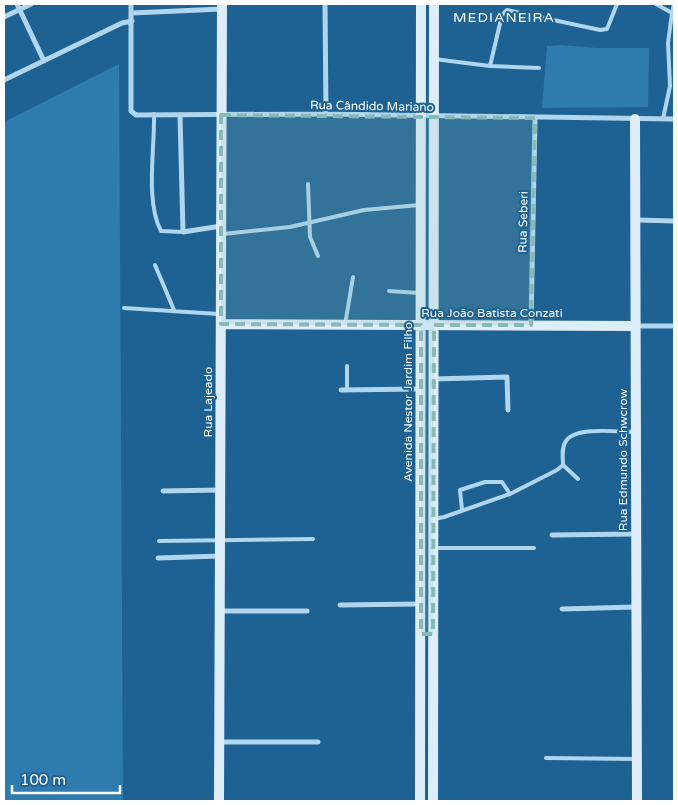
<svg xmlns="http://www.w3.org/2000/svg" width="678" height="805" font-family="'Varela Round',sans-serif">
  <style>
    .green { fill: #2e7baf }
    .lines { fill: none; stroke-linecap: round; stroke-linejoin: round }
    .lane { stroke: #b0d5ee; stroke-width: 4 }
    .street { stroke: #b0d5ee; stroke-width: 5 }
    .secondary { stroke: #ddeefa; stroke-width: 10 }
    .marked { fill: #87bab6; fill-opacity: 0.2; stroke: #87bab6; stroke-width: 4; stroke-dasharray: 10 6; stroke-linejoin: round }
    .labels { text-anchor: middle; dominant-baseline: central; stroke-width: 4; stroke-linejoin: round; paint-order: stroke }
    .street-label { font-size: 12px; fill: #fff; stroke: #1e6293 }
    .neighbourhood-label { font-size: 14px; letter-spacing: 1px; fill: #fff; stroke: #1e6293 }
  </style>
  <rect width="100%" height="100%" fill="#1e6293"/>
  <path class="green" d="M561 45 597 48H649L648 107 542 108 547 46Z
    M119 64 123 801H4V122Z"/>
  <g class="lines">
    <path class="lane" d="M656 4 672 13 674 4
      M434 59 490 66 539 68
      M490 66 502 15 507 10 600 30 607 29 617 4
      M154 114C155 148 145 201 161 231L183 232
      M663 119 670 86 668 43 672 13
      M308 184 310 237 318 256
      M223 234 290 227 364 210 419 205
      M155 265 174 310
      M389 291 419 293
      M124 308 219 314
      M345 325 353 277
      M347 366V390
      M563 465 578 479
      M462 510 460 490 485 482H502L510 494
      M434 519 444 517 510 494 557 470 563 465C563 457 561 448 566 441 576 426 619 432 635 432
      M159 541 313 539
      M434 548H534
      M546 758 637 759"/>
    <path class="street" d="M17 4 44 61
      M131 4V111L136 115 326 114 674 119
      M325 4 326 114
      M132 13 222 9
      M4 17 31 4
      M4 80 122 23 132 21
      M180 115 183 232 221 226
      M636 220 674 221
      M531 325 535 118
      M636 326H674
      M434 379 507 377 508 410
      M341 390 420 389
      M163 491 220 490
      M552 535 636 534
      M158 558 220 556
      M340 605 420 604
      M562 609 636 607
      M220 611H307
      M219 742H318"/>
    <path class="secondary" d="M635 119 637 801
      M221 324 636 326
      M219 801 222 4
      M420 801 421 4
      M433 801 434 4"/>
  </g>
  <path class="marked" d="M221 115 535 118 531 325H434L433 634H421V325L221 324Z"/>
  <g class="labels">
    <g class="street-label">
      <text transform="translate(372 106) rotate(1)">Rua Cândido Mariano</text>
      <text transform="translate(523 222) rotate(-89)">Rua Seberi</text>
      <text x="492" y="313">Rua João Batista Conzati</text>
      <text transform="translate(208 402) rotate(-90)">Rua Lajeado</text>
      <text transform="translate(408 402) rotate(-90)">Avenida Nestor Jardim Filho</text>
      <text transform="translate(623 460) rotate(-90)">Rua Edmundo Schwcrow</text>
    </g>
    <g class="neighbourhood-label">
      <text x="504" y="17">MEDIANEIRA</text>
    </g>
  </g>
  <rect width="678" height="805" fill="none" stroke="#ffffff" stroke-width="10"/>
  <path d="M12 785v8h108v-8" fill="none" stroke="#ffffff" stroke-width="2.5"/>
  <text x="20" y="785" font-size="15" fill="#ffffff" stroke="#1e6293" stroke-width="4" paint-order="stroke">100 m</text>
</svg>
